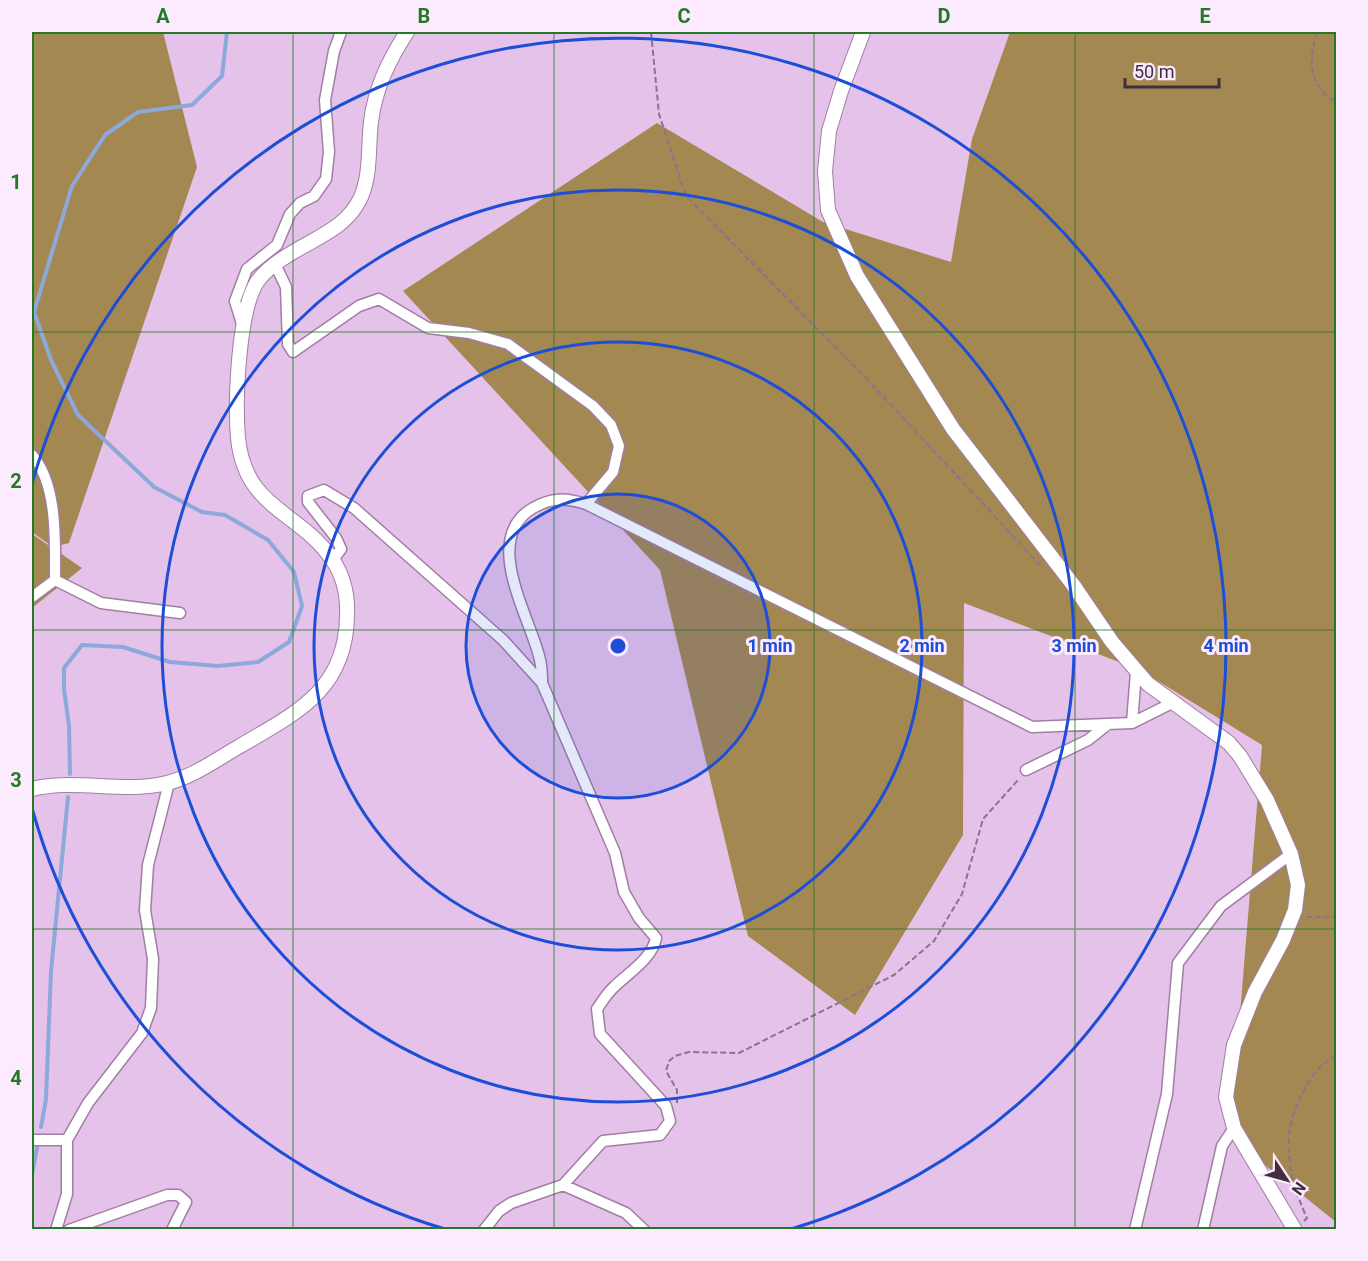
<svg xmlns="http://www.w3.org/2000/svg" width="1368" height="1261" font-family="Roboto,sans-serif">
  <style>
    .forest { fill: #a48851 }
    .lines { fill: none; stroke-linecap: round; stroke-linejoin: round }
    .stream { stroke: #8da8db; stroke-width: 4 }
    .minor-casing { stroke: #a07fa3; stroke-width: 13 }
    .tertiary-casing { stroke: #a07fa3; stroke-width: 16 }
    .path { stroke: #8b738d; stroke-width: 2; stroke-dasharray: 6 3; stroke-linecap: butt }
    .minor { stroke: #fff; stroke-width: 10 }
    .tertiary { stroke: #fff; stroke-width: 14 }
    .grid { fill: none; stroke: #257924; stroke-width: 1.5; stroke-opacity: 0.55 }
    .ring { fill: none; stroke: #1d4ed8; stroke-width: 3 }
    .centre { fill: #1d4ed8; stroke: #fceafe; stroke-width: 3 }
    .ring-label { font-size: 18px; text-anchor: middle; font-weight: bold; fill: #1d4ed8; stroke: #fceafe; stroke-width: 6; stroke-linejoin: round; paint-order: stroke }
    .neatline { fill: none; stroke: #257924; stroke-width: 2 }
    .grid-label { font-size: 20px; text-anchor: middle; font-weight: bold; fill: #257924 }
  </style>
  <rect width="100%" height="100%" fill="#e5c2e9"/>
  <path class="forest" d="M32 32H163L197 167 69 543 53 547 32 532Z
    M1010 32H1336V1222L1230 1137 1262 745 1140 670 964 603 963 835 855 1015 748 936 660 570 403 291 657 123 823 222 951 262 972 139Z
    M32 534 82 568 32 608Z"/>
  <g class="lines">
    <path class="stream" d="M70 774 69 726 64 689V668L82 645 123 647 170 662 218 666 258 662 289 642 302 606 294 572 268 540 225 515 202 512 154 487 78 415 51 360 34 312 72 186 105 135 138 112 192 105 222 76 227 32
      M41 1127 46 1099 51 971 68 797
      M32 1174 37 1148"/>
    <defs>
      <path id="minor" d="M275 264 286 287 288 344 293 352 359 306 379 299 428 328 469 333 508 344 593 406 611 425 619 446 613 472 586 504
        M243 327 235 301 247 269 277 245 290 214 300 203 314 196 326 179 329 152 325 100 334 51 341 32
        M32 455C58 484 55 543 55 580L32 597
        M333 560 341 549 336 538 308 502V496L324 490 354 508 503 640 542 683 615 853 624 892 639 918 656 938C652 959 628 973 614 987 607 993 602 1002 597 1009L600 1034 666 1106 670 1121 660 1135 603 1141 563 1185 511 1203 499 1211 484 1230
        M55 580 101 603 180 613
        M542 683C542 676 542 668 540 660 531 618 480 539 533 508 552 497 566 498 586 504L1032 727 1132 723 1172 703
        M1132 723 1136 672
        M1026 770 1088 740 1108 724
        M32 1140H67
        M563 1185 626 1213 644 1230
        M56 1230 67 1194V1140L88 1103 142 1033 151 1008 153 959 145 910 148 865 169 783
        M69 1230 167 1195H178L186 1202 172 1230
        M1135 1230 1167 1094 1178 963 1221 906 1291 854
        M1203 1230 1222 1146 1234 1128"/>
      <path id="tertiary" d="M863 32 841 91 829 131 825 171 828 210 857 276 953 429 1074 586 1112 642 1148 684 1229 743 1240 756 1267 800 1291 854 1298 885 1295 910 1283 940 1255 992 1234 1045 1226 1097 1234 1128 1295 1230
        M32 789C76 778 123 794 167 783 193 777 217 759 240 746 296 713 346 690 347 616 348 595 343 575 332 559 299 511 245 509 238 438 235 402 238 312 257 282 266 269 281 259 295 251 320 236 348 226 361 197 371 174 368 146 371 122 375 88 389 60 407 32"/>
    </defs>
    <use href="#minor" class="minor-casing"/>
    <use href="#tertiary" class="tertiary-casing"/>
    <path class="path" d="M651 32 659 114 686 196 865 377 1040 565
      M1317 32C1309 59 1308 81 1331 100L1336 99
      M1306 917H1336
      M677 1103V1090L666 1071 669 1061 675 1056 689 1052 739 1053 894 975 934 941 962 894 983 819 1019 779
      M1304 1221 1307 1218C1285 1170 1280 1131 1307 1085 1314 1073 1323 1061 1336 1057"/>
    <use href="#minor" class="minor"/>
    <use href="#tertiary" class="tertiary"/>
  </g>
  <path class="grid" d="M293 32V1230M554 32V1230M814 32V1230M1075 32V1230M32 332H1336M32 630H1336M32 929H1336"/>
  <circle cx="618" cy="646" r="152" fill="#1d4ed8" fill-opacity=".12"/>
  <g class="ring">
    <circle cx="618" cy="646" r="152"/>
    <circle cx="618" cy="646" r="304"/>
    <circle cx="618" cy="646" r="456"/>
    <path d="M445 1229A608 608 0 0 1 32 808M32 484A608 608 0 1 1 791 1229"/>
  </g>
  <circle cx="618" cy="646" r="9" class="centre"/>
  <g class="ring-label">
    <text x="770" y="652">1 min</text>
    <text x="922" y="652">2 min</text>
    <text x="1074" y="652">3 min</text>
    <text x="1226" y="652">4 min</text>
  </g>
  <rect width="1368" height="1261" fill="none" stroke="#fceafe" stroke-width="66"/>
  <g transform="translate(1287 1180) rotate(126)" stroke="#fceafe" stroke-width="4.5" paint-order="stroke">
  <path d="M0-4.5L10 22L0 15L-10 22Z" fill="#3d2f3e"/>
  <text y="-9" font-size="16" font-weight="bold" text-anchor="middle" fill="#3d2f3e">N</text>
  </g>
  <path d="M1125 78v9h94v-9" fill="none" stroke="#3d2f3e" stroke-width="3"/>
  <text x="1134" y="78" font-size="18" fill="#3d2f3e" stroke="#fceafe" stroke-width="4.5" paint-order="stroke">50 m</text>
  <rect x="33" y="33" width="1302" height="1195" class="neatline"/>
  <g class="grid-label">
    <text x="163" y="23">A</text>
    <text x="424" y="23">B</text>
    <text x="684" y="23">C</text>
    <text x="944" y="23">D</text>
    <text x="1205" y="23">E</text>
    <text x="16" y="189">1</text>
    <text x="16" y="488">2</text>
    <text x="16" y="787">3</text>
    <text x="16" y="1085">4</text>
  </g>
</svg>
